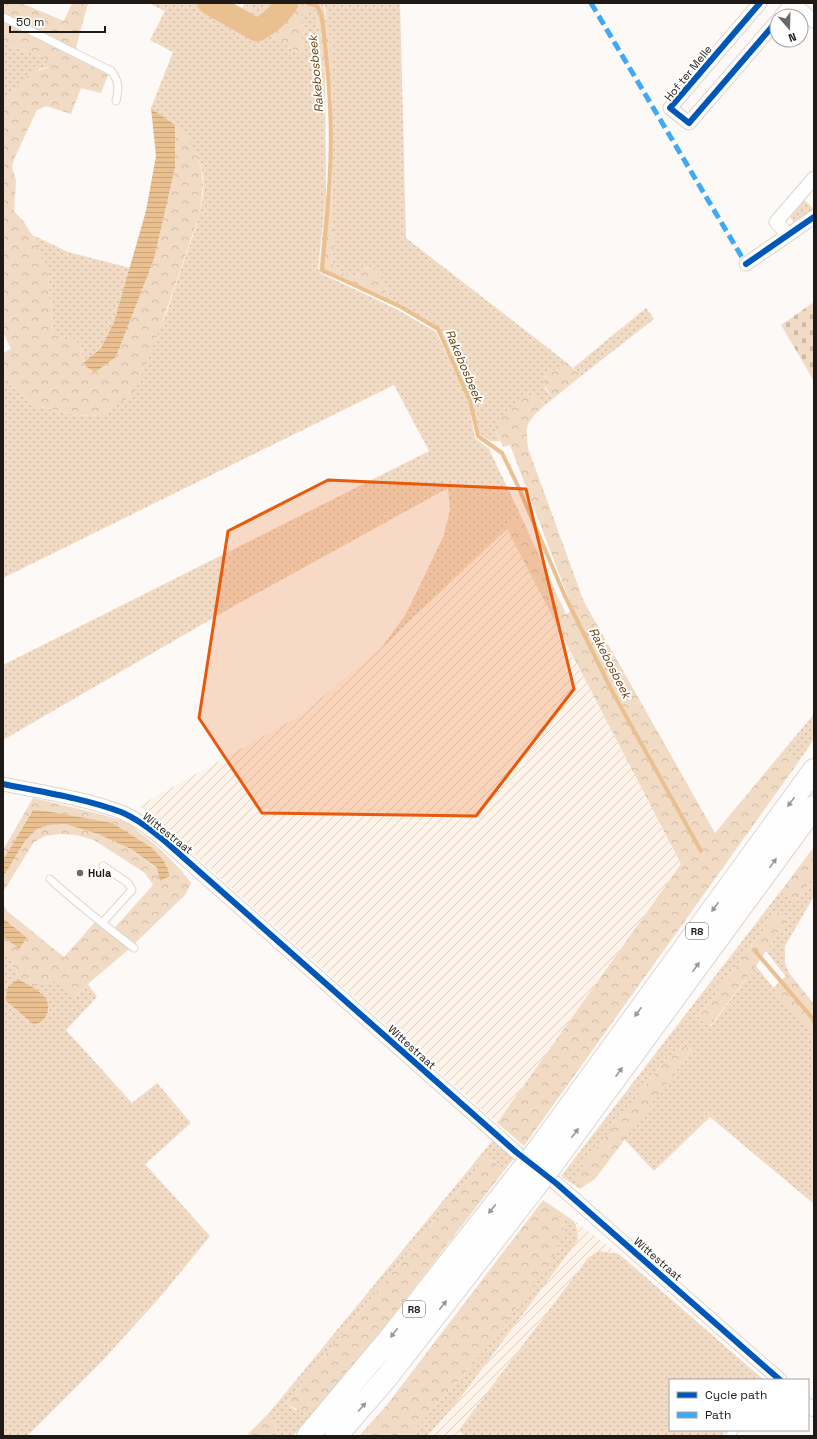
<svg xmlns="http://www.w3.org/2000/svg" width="817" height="1439" font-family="'Space Grotesk',sans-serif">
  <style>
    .industrial { fill: url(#industrial-furrows) }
    .grass { fill: url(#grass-dots) }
    .forest { fill: url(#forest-crowns) }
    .cemetery { fill: url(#cemetery-stones) }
    .water { fill: url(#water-rules) }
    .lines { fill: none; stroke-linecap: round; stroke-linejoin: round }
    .stream { stroke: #eac090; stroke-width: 4 }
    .river { stroke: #eac090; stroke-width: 23 }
    .service-casing { stroke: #dad6d1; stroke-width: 9 }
    .minor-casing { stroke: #dad6d1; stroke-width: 15 }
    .motorway-casing { stroke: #dad6d1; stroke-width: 24 }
    .service { stroke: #fffefe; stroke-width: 7 }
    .minor { stroke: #fffefe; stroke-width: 13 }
    .motorway { stroke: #fffefe; stroke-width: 22 }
    .motorway-bridge-casing { stroke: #dad6d1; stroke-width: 24; stroke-linecap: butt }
    .motorway-bridge { stroke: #fffefe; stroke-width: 22 }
    .quiet { stroke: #3fa9f5; stroke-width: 5; stroke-dasharray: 10 5; stroke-linecap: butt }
    .cycleway-casing { stroke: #fff; stroke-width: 8 }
    .cycleway { stroke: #0057b8; stroke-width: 6 }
    .oneway { fill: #9a9795 }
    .marked { fill: #e8590c; fill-opacity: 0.2; stroke: #e8590c; stroke-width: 3; stroke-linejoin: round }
    .poi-dot { fill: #6c6864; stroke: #fff; stroke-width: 1.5 }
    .labels { text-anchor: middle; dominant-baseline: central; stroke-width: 4; stroke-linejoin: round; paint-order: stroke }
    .shield { fill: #fff; stroke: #625f5b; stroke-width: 1 }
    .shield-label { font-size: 10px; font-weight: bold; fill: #1f1a15 }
    .street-label { font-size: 11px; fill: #1f1a15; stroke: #fff }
    .poi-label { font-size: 11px; font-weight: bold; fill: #1f1a15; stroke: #fff; text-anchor: start }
    .water-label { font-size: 12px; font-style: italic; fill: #68400b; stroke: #fff }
  </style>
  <defs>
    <pattern id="industrial-furrows" width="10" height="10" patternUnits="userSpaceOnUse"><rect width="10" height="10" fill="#fef3e8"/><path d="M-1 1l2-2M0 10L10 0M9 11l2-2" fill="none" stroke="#d9d0c6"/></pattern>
    <pattern id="grass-dots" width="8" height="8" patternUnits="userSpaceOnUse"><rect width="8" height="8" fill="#f2dbc4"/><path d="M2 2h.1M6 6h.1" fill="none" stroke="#cfbba8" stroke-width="1.8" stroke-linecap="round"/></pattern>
    <pattern id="forest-crowns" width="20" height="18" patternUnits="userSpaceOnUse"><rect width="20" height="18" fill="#f2dbc4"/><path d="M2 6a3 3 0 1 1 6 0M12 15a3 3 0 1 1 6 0" fill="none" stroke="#cfbba8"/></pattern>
    <pattern id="cemetery-stones" width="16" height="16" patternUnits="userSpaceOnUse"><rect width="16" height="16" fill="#f2dbc4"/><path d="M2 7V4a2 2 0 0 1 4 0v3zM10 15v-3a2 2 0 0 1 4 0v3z" fill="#cfbba8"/></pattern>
    <pattern id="water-rules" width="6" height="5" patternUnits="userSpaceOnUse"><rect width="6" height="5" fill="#eac090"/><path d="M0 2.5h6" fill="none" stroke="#c8a47b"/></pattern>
  </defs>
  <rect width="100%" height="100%" fill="#fcf9f6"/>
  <path class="industrial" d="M507 529 681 864 497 1123 139 806 301 715 382 647Z
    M573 1220 619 1254 598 1251 588 1258 460 1430 465 1436H427L455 1405 578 1240 577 1229Z"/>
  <path class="grass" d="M148 3H200L252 32 264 31 301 54 303 46 301 40 305 29 301 21V14L316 8 318 26 322 40 321 67 325 68 326 195 318 269 321 274 331 278 396 309 436 332 464 391 469 405 475 438 489 449 519 512 507 529 382 647 406 614 444 535 450 509 448 488 232 607 3 740V665L429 451 394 385 3 578V380L37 406 71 414 90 416 103 414 115 406C131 378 149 350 163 321 169 308 173 292 178 278 188 247 211 199 201 167 191 136 177 126 151 108L173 52 150 40 165 11Z
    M247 3H267L276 9 272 18 262 23 249 8Z
    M323 3H400L406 238 566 362 545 377V389L554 398 545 405 540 400 495 428 500 441H490L479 433 467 390 439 329 384 298 387 289 368 267C361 269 360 274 354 277L342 273 334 268 332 261 334 237 331 219 332 143V96L328 68 330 67 326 11Z
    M3 43 46 58 51 66 39 69 16 88 3 106Z
    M803 199 814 209 794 223 789 216Z
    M32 235 68 252 130 268 114 322 101 348 84 362 80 345 61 340 53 332 48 275Z
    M646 308 654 319 581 376 573 368Z
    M814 714V739L797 764 783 751Z
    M814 875V896L785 946V963L789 973 786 977 766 951 787 920 776 913 701 1014V1020L711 1026 756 966 814 1038V1204L710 1117 654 1171 624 1139 692 1050 684 1047 676 1050 662 1064 576 1176 578 1181 587 1184 580 1189 561 1176 780 892 797 901Z
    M3 952C14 961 16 966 18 979L8 986 6 996V1001L33 1024C43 1024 45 1018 49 1009L41 993 31 987 57 980 75 997 88 984 97 997 66 1030 132 1103 157 1083 191 1123 145 1164 210 1236 162 1295 103 1360 27 1436H3Z
    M493 1140 514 1158 503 1172 495 1163 486 1157 286 1403 295 1410 319 1406 293 1436H275C279 1427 274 1421 269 1413Z
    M562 1213C576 1222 577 1223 578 1240L455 1405 427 1436H409L477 1359 564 1231Z
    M598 1251 619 1254 764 1380H670V1430H727L721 1436H465L459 1430 588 1258Z"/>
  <path class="forest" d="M3 3H21L64 21 72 3H88L74 55 108 75 101 93 81 88 71 114 46 106 37 110 15 157 12 166 16 181 14 211 24 222 32 235 41 256 48 275 53 332 61 340H76L80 345 85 366 116 357 154 259 175 168V125L187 136 195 151 201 168 203 185 200 213 163 320 134 394 103 414 90 416 71 414 37 406 3 380V353L11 349 3 332V106L16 88 29 74 51 66 46 58 3 43Z
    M200 3H232L242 8 245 3H247L249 8 262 23 252 32Z
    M267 3H323L330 37 331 67H321L322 40 318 26 316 9 301 14V21L305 29 301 40 303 46 301 54 264 31 269 29 275 24 272 18 275 9Z
    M331 194V219L334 237 332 261 334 268 342 273 354 277 358 275 362 269C377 264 381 278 387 289L384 298 319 272 326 195Z
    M566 362 581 376 554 398C534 377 547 376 566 362Z
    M531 394 540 400 545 405C527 422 525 422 528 448L584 602 715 833 783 751 797 764 524 1146 497 1123 681 864 507 529 519 512 566 614 573 610 510 445 503 447 495 428C501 413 517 403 531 394Z
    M33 798 92 812 127 822 161 850 181 870 191 883 186 894 128 950 88 984 75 997 57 981 31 987 18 979C16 966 14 961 3 952V936L19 949 27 938 3 918V904L7 911 64 957 95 922 109 934 153 885 145 873 94 840 76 835 61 834 45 836 34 842 3 892V877L25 841 37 829 49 825 65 824 98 834 131 849 157 869 160 881 152 848 32 811 3 860V850Z
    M814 847V875L797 901 780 892Z
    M776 913 787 920 756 966 710 1026 701 1020V1014Z
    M789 973 814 1004V1038L773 988Z
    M684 1047 692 1050 595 1179 587 1184 578 1181 575 1176 662 1064 676 1050Z
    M486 1157 495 1163 503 1172 385 1326 319 1406C305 1412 299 1412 286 1403Z
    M543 1200 562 1213 564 1231 549 1266 477 1359 409 1436H359L386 1406Z
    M269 1413C274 1421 279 1427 275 1436H246Z"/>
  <path class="cemetery" d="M814 302V381L781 325Z"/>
  <path class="water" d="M151 108 175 125V168L154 259 116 357 95 372 85 366 84 362 101 348 114 322 146 211 156 156Z
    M33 810 46 811 112 823 152 848 164 861 170 876 160 881 157 868 131 849 98 834 65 824 49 825 37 829 25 841 3 877V860Z
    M3 918 27 938 19 949 3 936Z
    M18 979C32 987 54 996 47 1014 44 1021 40 1024 33 1024L6 1001V996L8 986Z"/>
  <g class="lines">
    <path class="stream" d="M308 3 317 6 321 14 323 26C326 53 329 81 330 108 333 162 327 217 322 270L401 307 438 329 470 401 478 436 502 453 518 486 564 594 612 691 701 851
      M755 951 814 1020"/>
    <path class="river" d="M209 3 257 30C272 22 277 17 287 3"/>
    <defs>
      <path id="service" d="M3 17 111 71C119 80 119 89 116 101
        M50 879C77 904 106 926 134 948
        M103 922 132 890 128 883 103 866
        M729 1436 735 1430"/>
      <path id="minor" d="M760 3 670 108 689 123 777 21
        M793 3 814 21
        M781 16 792 3
        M788 235 776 222 814 178
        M746 264 814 217
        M3 784C42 792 83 798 121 812 138 819 153 831 167 843L516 1152 557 1184 780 1380
        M808 1405 814 1410"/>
      <path id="motorway" d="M538 1150 814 770
        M553 1163 814 807
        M308 1436 391 1337 516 1178
        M336 1436 387 1377 531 1192"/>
    </defs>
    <use href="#service" class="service-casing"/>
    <use href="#minor" class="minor-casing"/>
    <use href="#motorway" class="motorway-casing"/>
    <use href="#service" class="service"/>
    <use href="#minor" class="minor"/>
    <use href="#motorway" class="motorway"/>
    <defs>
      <path id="motorway-bridge" d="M516 1178 538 1150
        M531 1192 553 1163"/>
    </defs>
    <use href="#motorway-bridge" class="motorway-bridge-casing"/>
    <use href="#motorway-bridge" class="motorway-bridge"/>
    <path class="quiet" d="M591 3 746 264"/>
    <defs>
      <path id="cycleway" d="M760 3 670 108 689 123 777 21
        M746 264 814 217
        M3 784C42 792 83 798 121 812 138 819 153 831 167 843L516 1152 557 1184 780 1380"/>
    </defs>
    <use href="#cycleway" class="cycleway-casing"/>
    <use href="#cycleway" class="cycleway"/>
  </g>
  <defs><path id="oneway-solid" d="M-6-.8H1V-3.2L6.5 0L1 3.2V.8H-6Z"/></defs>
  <g class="oneway">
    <use href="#oneway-solid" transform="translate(791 802) rotate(126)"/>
    <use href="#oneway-solid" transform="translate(773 863) rotate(-54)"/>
    <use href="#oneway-solid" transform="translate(715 907) rotate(126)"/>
    <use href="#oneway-solid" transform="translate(696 967) rotate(-54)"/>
    <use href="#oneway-solid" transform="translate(638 1012) rotate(126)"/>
    <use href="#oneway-solid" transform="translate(619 1072) rotate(-54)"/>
    <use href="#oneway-solid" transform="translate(575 1133) rotate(-53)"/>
    <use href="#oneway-solid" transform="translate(492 1209) rotate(128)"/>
    <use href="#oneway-solid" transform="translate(443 1305) rotate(-52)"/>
    <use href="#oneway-solid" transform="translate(394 1333) rotate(128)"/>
    <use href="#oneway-solid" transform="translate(362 1407) rotate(-49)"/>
  </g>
  <path class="marked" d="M328 480 526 489 574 689 476 816 262 813 199 718 228 531Z"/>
  <circle class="poi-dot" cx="80" cy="873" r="4"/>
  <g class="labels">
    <g class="shield">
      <rect x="686" y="923" width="22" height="16" rx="3"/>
      <rect x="403" y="1301" width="22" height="16" rx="3"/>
    </g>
    <g class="shield-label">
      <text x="697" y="931">R8</text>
      <text x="414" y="1309">R8</text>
    </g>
    <g class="street-label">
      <text transform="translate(688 73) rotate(-51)">Hof ter Melle</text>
      <text transform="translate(168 833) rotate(38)">Wittestraat</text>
      <text transform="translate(412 1047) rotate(42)">Wittestraat</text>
      <text transform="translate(658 1259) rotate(41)">Wittestraat</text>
    </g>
    <g class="poi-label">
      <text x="88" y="873">Hula</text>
    </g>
    <g class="water-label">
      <text transform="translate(316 74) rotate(-95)">Rakebosbeek</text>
      <text transform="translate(464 366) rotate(67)">Rakebosbeek</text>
      <text transform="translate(610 663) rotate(63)">Rakebosbeek</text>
    </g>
  </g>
  <rect width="817" height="1439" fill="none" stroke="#1f1a15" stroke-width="8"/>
  <rect x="669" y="1379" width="140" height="52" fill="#ffffff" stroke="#a5a3a1"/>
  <rect x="677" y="1392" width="20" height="6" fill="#0057b8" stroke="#a5a3a1"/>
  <text x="705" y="1399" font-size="12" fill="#1f1a15">Cycle path</text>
  <rect x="677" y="1412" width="20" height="6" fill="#3fa9f5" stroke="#a5a3a1"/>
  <text x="705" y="1419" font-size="12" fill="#1f1a15">Path</text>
  <g transform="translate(789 28) rotate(160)"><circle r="19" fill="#ffffff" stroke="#a5a3a1"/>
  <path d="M0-3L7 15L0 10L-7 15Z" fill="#6c6864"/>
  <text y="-6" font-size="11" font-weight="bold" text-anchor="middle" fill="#1f1a15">N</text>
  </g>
  <path d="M10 26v6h95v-6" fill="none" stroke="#1f1a15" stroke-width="2"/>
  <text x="16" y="26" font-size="12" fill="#1f1a15" stroke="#ffffff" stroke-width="3" paint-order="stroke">50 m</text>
</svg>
